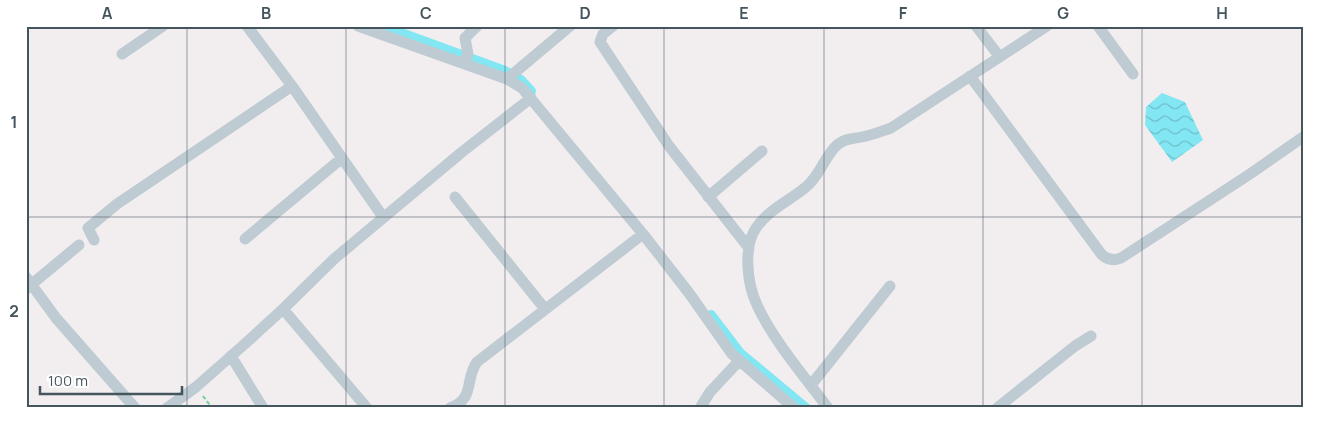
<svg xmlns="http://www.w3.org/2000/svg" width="1329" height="434" font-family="Manrope,sans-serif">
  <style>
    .water { fill: url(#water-waves) }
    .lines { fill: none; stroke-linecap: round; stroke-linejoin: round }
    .canal { stroke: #83e7f3; stroke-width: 10 }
    .path { stroke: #6fd398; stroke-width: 2; stroke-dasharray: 4 2.5; stroke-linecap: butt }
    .minor { stroke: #becbd2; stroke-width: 11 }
    .grid { fill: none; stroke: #45555e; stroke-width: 1; stroke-opacity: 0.55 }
    .neatline { fill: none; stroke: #45555e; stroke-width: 2 }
    .grid-label { font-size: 16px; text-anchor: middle; font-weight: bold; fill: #45555e }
  </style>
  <defs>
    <pattern id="water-waves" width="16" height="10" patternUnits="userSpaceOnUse" patternTransform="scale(1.25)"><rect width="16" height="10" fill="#83e7f3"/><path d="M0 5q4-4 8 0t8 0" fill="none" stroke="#6dbec8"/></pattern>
  </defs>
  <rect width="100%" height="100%" fill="#f2eeef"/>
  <path class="water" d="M1162 93 1185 102 1203 140 1172 162 1145 125 1146 107Z"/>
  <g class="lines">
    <path class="canal" d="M382 26 505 71 521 80 531 91
      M711 315 740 353 806 408"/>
    <path class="path" d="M203 396 212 408"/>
    <path class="minor" d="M247 26 292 86 383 217
      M358 26 507 79 522 88 643 234 689 293 732 354 794 408
      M613 26 603 34 600 42 669 146 749 248
      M976 26 999 56
      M1098 26 1133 74
      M122 54 163 26
      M464 63 468 54 465 38 477 26
      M970 76 1102 255C1108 260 1114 261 1121 258L1250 174 1303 137
      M507 79 570 26
      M455 197 545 309
      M708 197 762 151
      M245 239 342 158
      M94 240 88 228 117 204 292 86
      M26 277 56 318 135 408
      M26 289 79 245
      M283 309 367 408
      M231 356 263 408
      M811 385 890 286
      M167 408 196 387 247 342 283 309 334 259 462 152 531 98
      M450 408C476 398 464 380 477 362L643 234
      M700 408 710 392 739 361
      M828 408C804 376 773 340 757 305 747 284 743 247 756 228 769 209 789 201 806 187 820 176 824 157 837 145 845 138 853 139 862 137 872 135 882 131 891 128L1047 26
      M997 408 1075 346 1091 336"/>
  </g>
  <path class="grid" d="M187 26V408M346 26V408M505 26V408M664 26V408M824 26V408M983 26V408M1142 26V408M26 217H1303"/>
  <rect width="1329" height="434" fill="none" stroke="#ffffff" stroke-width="55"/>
  <path d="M40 386v8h142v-8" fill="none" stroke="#45555e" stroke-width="2.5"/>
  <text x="48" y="386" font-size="15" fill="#45555e" stroke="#ffffff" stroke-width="4" paint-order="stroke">100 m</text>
  <rect x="28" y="28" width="1274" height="378" class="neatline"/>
  <g class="grid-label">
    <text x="107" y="19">A</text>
    <text x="266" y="19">B</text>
    <text x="426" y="19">C</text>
    <text x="585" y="19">D</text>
    <text x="744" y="19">E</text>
    <text x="903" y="19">F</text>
    <text x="1063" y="19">G</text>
    <text x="1222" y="19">H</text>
    <text x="14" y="128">1</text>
    <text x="14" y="317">2</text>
  </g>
</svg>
